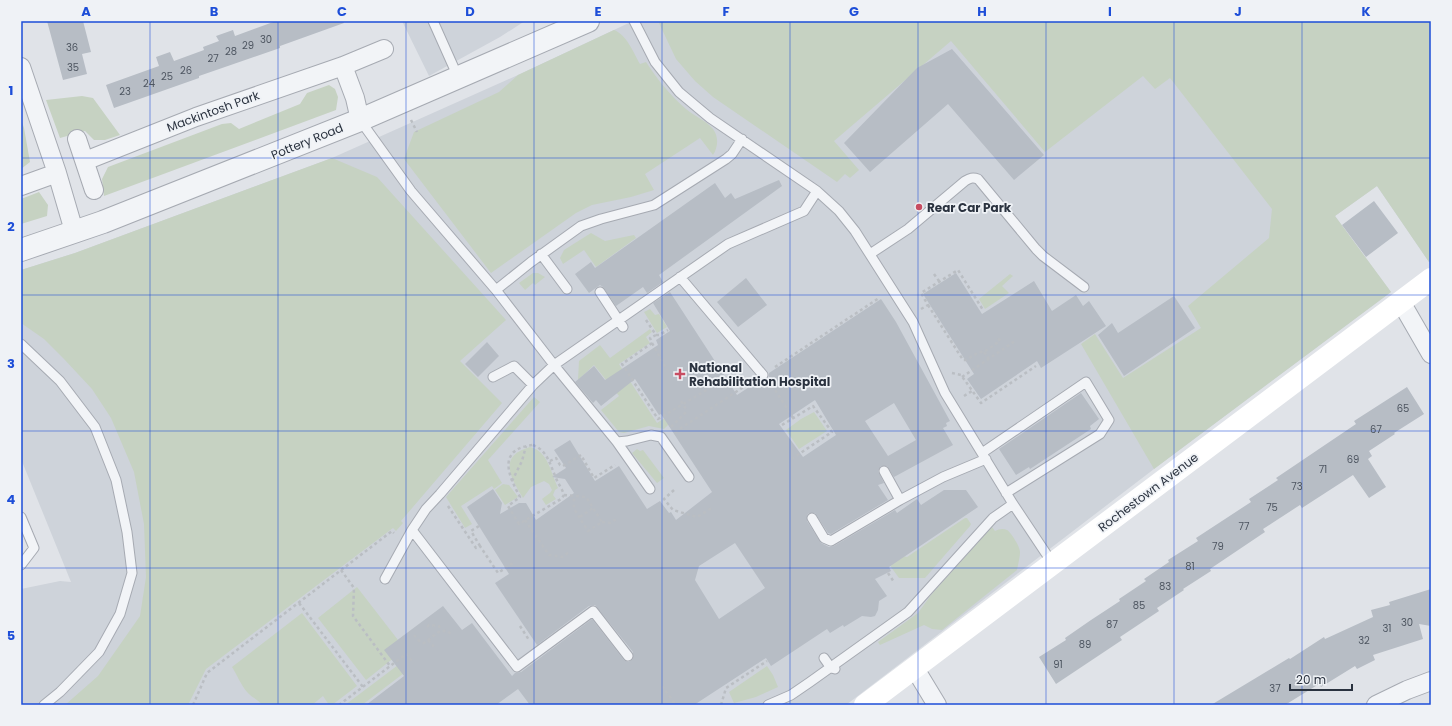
<svg xmlns="http://www.w3.org/2000/svg" width="1452" height="726" font-family="Poppins,sans-serif">
  <style>
    .built { fill: #ced3da }
    .green { fill: #c6d2c2 }
    .building { fill: #b7bdc5; fill-rule: evenodd }
    .lines { fill: none; stroke-linecap: round; stroke-linejoin: round }
    .service-casing { stroke: #a6aab2; stroke-width: 11 }
    .minor-casing { stroke: #a6aab2; stroke-width: 20 }
    .tertiary-casing { stroke: #a6aab2; stroke-width: 24 }
    .path { stroke: #babec3; stroke-width: 2.5; stroke-dasharray: 3 3; stroke-linecap: butt }
    .service { stroke: #f2f4f7; stroke-width: 9 }
    .minor { stroke: #f2f4f7; stroke-width: 18 }
    .tertiary { stroke: #f2f4f7; stroke-width: 22 }
    .secondary { stroke: #fff; stroke-width: 22 }
    .path-bridge { stroke: #babec3; stroke-width: 2.5; stroke-dasharray: 3 3; stroke-linecap: butt }
    .grid { fill: none; stroke: #1d4ed8; stroke-width: 1; stroke-opacity: 0.55 }
    .poi-dot { fill: #c74c61; stroke: #eff2f6; stroke-width: 1.5 }
    .labels { text-anchor: middle; dominant-baseline: central; stroke-width: 3.5; stroke-linejoin: round; paint-order: stroke }
    .number-label { font-size: 10px; fill: #4d5560 }
    .street-label { font-size: 12px; fill: #2a323f; stroke: #eff2f6 }
    .poi-label { font-size: 12px; font-weight: bold; fill: #2a323f; stroke: #eff2f6; text-anchor: start }
    .neatline { fill: none; stroke: #1d4ed8; stroke-width: 1.5 }
    .grid-label { font-size: 13px; text-anchor: middle; font-weight: bold; fill: #1d4ed8 }
  </style>
  <rect width="100%" height="100%" fill="#e0e3e8"/>
  <path class="built" d="M402 21H525L500 37 429 76Z
    M633 21H1431V261L1429 262 1377 186 1335 216 1391 292 1154 469 846 705H21V589L60 581 71 582 21 459V270L75 253 332 158 518 75Z"/>
  <path class="green" d="M658 21H1431V261L1429 262 1377 186 1335 216 1391 292 1154 469 1081 344 1095 334 1123 378 1201 328 1188 306 1269 238 1272 209 1170 78 1155 89 1143 76 1045 152 951 41 834 141 859 170 850 178 845 174 837 182 713 97 695 81 676 59Z
    M614 30C627 35 633 52 640 64L646 62C657 79 670 95 686 109 694 116 707 121 713 129 719 137 718 147 713 155L700 138 645 174 654 190 631 197 592 205 576 213 491 273 404 159 414 132 499 92 518 75Z
    M329 85 335 89 338 97 336 110 104 196 102 179 108 167 222 124 231 123 239 129 300 104 307 93Z
    M82 96 93 98 120 135 105 140H94L85 131 60 138 46 100Z
    M21 119 24 128 30 162 21 169Z
    M332 158 377 177 506 320 460 361 502 403 401 521 403 523 396 531 393 528 206 669 188 705H65L98 676 140 616 146 577 144 524 134 472 111 418 92 389 64 359 44 339 21 323V270L75 253Z
    M39 192 48 205 47 216 21 224V199Z
    M591 233 605 241 634 235 636 238 596 267 584 250 563 264 560 258 564 250Z
    M533 273H538L545 277 535 285 533 283 525 290 519 283Z
    M1010 274 1013 276 1002 286 1009 293 985 309 979 299Z
    M650 309 655 315 659 314 667 327 657 333 644 312Z
    M650 329 652 332 646 337 650 343 619 364 657 423 680 408 682 411 664 429 649 426 624 433 619 432 601 410 619 396 594 365 578 380 579 361 600 345 610 358Z
    M534 397 540 402 488 460 502 483 494 489 492 486 461 506 472 524 465 528 446 497Z
    M814 412 827 431 799 449 786 430 801 419Z
    M530 447C548 451 551 473 558 488L555 490 553 495 556 499 546 505 542 499 550 493 552 490 549 484 544 481 531 487 523 498C510 477 498 456 530 447Z
    M637 449 640 451 643 450 664 478 657 483 632 453Z
    M503 484 509 485 518 497 505 505 495 490Z
    M965 518H967L971 524 970 526 925 578H899L891 567 892 559 899 555 907 557Z
    M992 527 995 531C999 529 1003 528 1007 530 1011 532 1020 547 1020 552 1020 557 1018 565 1017 570L942 630 932 629 924 625 880 645 878 642 918 613 931 595Z
    M357 587 405 649 366 680 318 618Z
    M302 613 357 686 332 705H329L323 696 312 705H262C258 699 252 698 247 692 241 685 237 675 232 667Z
    M406 659 412 667 362 705H345Z
    M767 666 773 675 778 687 756 697 734 703 729 692Z"/>
  <path class="building" d="M47 21H83L91 52 82 54 87 74 63 80Z
    M276 21H343L344 23 280 46V48L199 76V78L114 108 106 85 159 66 156 57 170 52 174 61 204 50 203 47 219 41 216 36 233 30 235 36Z
    M952 49 1044 155 1014 180 948 104 870 172 844 143 917 68Z
    M779 180 782 186 659 275 663 282 647 293 643 287 616 306 603 287 600 285 589 293 575 274 591 262 595 268 715 183 725 198 731 193 735 199Z
    M1374 201 1398 233 1366 257 1342 225Z
    M956 273 982 314 1034 281 1052 311 1076 295 1083 306 1089 301 1106 326 1041 368 1037 361 981 399 967 379 974 374 923 294Z
    M746 278 767 305 738 327 717 302Z
    M670 292 737 395 760 380 764 381 767 380 769 377V373L881 299 896 322 950 421 946 423 947 426 943 428 953 445 894 477 887 466H881L878 471 884 483 878 485 888 500 831 534 828 533 815 513H809L807 515V521L821 543 829 547 834 546 895 510 897 513 917 499 921 505 944 490H966L978 507 889 567 891 571 875 579 887 596 879 601 878 610 875 616 871 617 862 616 844 627 843 625 830 633 827 629 771 666 766 658 694 705H530L518 689 496 705H366L404 676 384 650 443 606 462 630 472 623 512 676 515 673 521 672 592 619 624 660 628 662 633 659V652L595 605 589 606 537 645 495 583 509 574 467 507 493 489 502 503 500 514 519 503H526L536 520 574 493 565 479 552 477 566 468 554 450 570 440 595 481 619 466 647 509 660 501 669 513 671 512 676 520 712 492 661 414 659 415 635 379 601 406 596 400 593 403 575 382 594 366 605 380 658 345 656 340 670 331 653 303ZM815 400 836 435 803 457 779 424ZM894 403 916 440 888 456 865 421ZM735 543 765 588 719 619 695 580 699 566Z
    M1174 296 1195 328 1124 376 1098 335 1112 323 1118 333Z
    M487 342 499 356 478 377 465 364Z
    M1407 387 1424 414 1394 433 1395 434 1369 451 1372 456 1368 459 1386 487 1369 498 1353 475 1302 508 1300 505 1263 529 1265 532 1210 569 1211 571 1183 589 1184 590 1157 608 1159 611 1120 637 1122 640 1056 684 1039 657 1066 640 1065 638 1091 620 1120 601 1119 599 1146 581 1144 579 1169 562 1168 560 1198 541 1196 538 1251 502 1249 499 1278 480 1276 478 1356 424 1354 421Z
    M1081 393 1099 419 1090 426 1091 429 1030 469 1029 467 1016 475 999 449Z
    M1431 589V626L1419 624 1423 639 1373 655 1375 660 1357 669 1355 666 1321 687 1319 684 1285 705H1211L1289 658 1290 659 1324 637 1325 639 1373 617 1371 610 1390 605 1389 602Z"/>
  <g class="lines">
    <defs>
      <path id="service" d="M433 21 458 77
        M634 21 655 62 679 92 710 118 817 191 839 211 855 231 913 322 945 393 1013 504 1053 564
        M360 120 411 191 496 290 554 365 617 442 627 441 651 435 661 437 689 477
        M541 254 567 289
        M870 254 908 229 965 181C970 178 973 177 978 179L1036 249 1043 256 1084 287
        M680 277 763 375
        M496 290 531 262 581 226 601 219 654 205 726 159 732 154 742 139
        M600 292 623 327
        M21 344 60 381 95 427 116 480 127 532 132 573 120 614 99 652 60 692 44 705
        M493 377 514 366 533 385
        M617 442 650 489
        M982 453 1086 382 1109 420 1100 434 1006 493
        M884 471 900 500 943 477 986 459
        M21 517 34 548 21 565
        M812 518 824 538 831 541 900 500
        M385 579 412 530
        M628 656 593 611 517 667 412 530 426 509 440 494 533 385 554 365 728 244 804 211 817 191
        M824 658 831 668 835 669
        M768 705 791 695 810 682 908 612 993 518 1013 504"/>
      <path id="minor" d="M343 66 355 98 360 120
        M21 67 57 173 74 231
        M77 139 94 190
        M85 161 196 117 343 66 384 49
        M21 186 57 173
        M1401 302 1431 354
        M913 669 920 677 937 705
        M1376 705 1407 690 1431 681"/>
      <path id="tertiary" d="M21 250 103 222 360 120 588 21"/>
    </defs>
    <use href="#service" class="service-casing"/>
    <use href="#minor" class="minor-casing"/>
    <use href="#tertiary" class="tertiary-casing"/>
    <path class="path" d="M411 120 417 132
      M934 274 939 281
      M928 305 963 360H966L979 352H984L1000 341 997 336
      M921 309 928 305 921 293 958 270 983 310
      M646 320 656 335 650 338 652 343 622 364 658 419 740 370
      M656 335H659L668 330
      M652 343 667 370
      M984 352 989 359
      M775 367 879 298
      M952 373 961 375 981 403 1036 366
      M962 377 1015 341
      M772 385 793 418
      M964 396 972 391
      M782 425 813 406 832 432 793 458
      M671 427 687 411
      M675 432 751 382
      M533 445C548 451 550 465 556 478 558 484 562 488 564 495L561 499 519 524 508 506 520 497C508 475 497 449 533 445Z
      M550 461 556 458 560 465 563 466 581 455 594 478 615 465
      M512 481 522 461 526 446
      M674 490 664 499 673 510 697 517 710 509H714
      M564 495 586 497 602 522 588 531 574 509V497
      M448 506 476 548 480 546 498 573 513 563
      M580 517 593 508
      M525 520 549 555 562 557 569 552
      M602 522 610 523 618 518
      M479 526 471 531 480 546
      M341 570 354 588 353 616 390 666
      M888 573 894 582
      M299 603 363 687
      M520 626 529 640
      M427 627 429 625 439 626 440 631
      M414 635 420 642 424 643 440 631H448L452 636
      M428 640 435 648
      M662 686 676 705
      M193 705 207 673 392 531 394 533
      M339 705 406 654 414 663
      M721 705 726 688 767 661"/>
    <use href="#service" class="service"/>
    <use href="#minor" class="minor"/>
    <use href="#tertiary" class="tertiary"/>
    <path class="secondary" d="M865 705 1431 279"/>
    <path class="path-bridge" d="M681 401 687 411"/>
  </g>
  <path class="grid" d="M150 21V705M278 21V705M406 21V705M534 21V705M662 21V705M790 21V705M918 21V705M1046 21V705M1174 21V705M1302 21V705M21 158H1431M21 295H1431M21 431H1431M21 568H1431"/>
  <g class="poi-dot">
    <circle cx="919" cy="207" r="4"/>
    <path d="M678 368h4v4h4v4h-4v4h-4v-4h-4v-4h4z"/>
  </g>
  <g class="labels">
    <g class="number-label">
      <text x="266" y="39">30</text>
      <text x="248" y="45">29</text>
      <text x="72" y="47">36</text>
      <text x="231" y="51">28</text>
      <text x="213" y="58">27</text>
      <text x="73" y="67">35</text>
      <text x="186" y="70">26</text>
      <text x="167" y="76">25</text>
      <text x="149" y="83">24</text>
      <text x="125" y="91">23</text>
      <text x="1403" y="408">65</text>
      <text x="1376" y="429">67</text>
      <text x="1353" y="459">69</text>
      <text x="1323" y="469">71</text>
      <text x="1297" y="486">73</text>
      <text x="1272" y="507">75</text>
      <text x="1244" y="526">77</text>
      <text x="1218" y="546">79</text>
      <text x="1190" y="566">81</text>
      <text x="1165" y="586">83</text>
      <text x="1139" y="605">85</text>
      <text x="1407" y="622">30</text>
      <text x="1112" y="624">87</text>
      <text x="1387" y="628">31</text>
      <text x="1364" y="640">32</text>
      <text x="1085" y="644">89</text>
      <text x="1058" y="664">91</text>
      <text x="1275" y="688">37</text>
    </g>
    <g class="street-label">
      <text transform="translate(213 111) rotate(-20)">Mackintosh Park</text>
      <text transform="translate(307 141) rotate(-22)">Pottery Road</text>
      <text transform="translate(1148 492) rotate(-37)">Rochestown Avenue</text>
    </g>
    <g class="poi-label">
      <text x="927" y="207">Rear Car Park</text>
      <text x="689" y="367">National<tspan x="689" dy="14">Rehabilitation Hospital</tspan></text>
    </g>
  </g>
  <rect width="1452" height="726" fill="none" stroke="#eff2f6" stroke-width="44"/>
  <path d="M1290 684v6h62v-6" fill="none" stroke="#2a323f" stroke-width="2"/>
  <text x="1296" y="684" font-size="12" fill="#2a323f" stroke="#eff2f6" stroke-width="3" paint-order="stroke">20 m</text>
  <rect x="22" y="22" width="1408" height="682" class="neatline"/>
  <g class="grid-label">
    <text x="86" y="16">A</text>
    <text x="214" y="16">B</text>
    <text x="342" y="16">C</text>
    <text x="470" y="16">D</text>
    <text x="598" y="16">E</text>
    <text x="726" y="16">F</text>
    <text x="854" y="16">G</text>
    <text x="982" y="16">H</text>
    <text x="1110" y="16">I</text>
    <text x="1238" y="16">J</text>
    <text x="1366" y="16">K</text>
    <text x="11" y="95">1</text>
    <text x="11" y="231">2</text>
    <text x="11" y="368">3</text>
    <text x="11" y="504">4</text>
    <text x="11" y="640">5</text>
  </g>
</svg>
